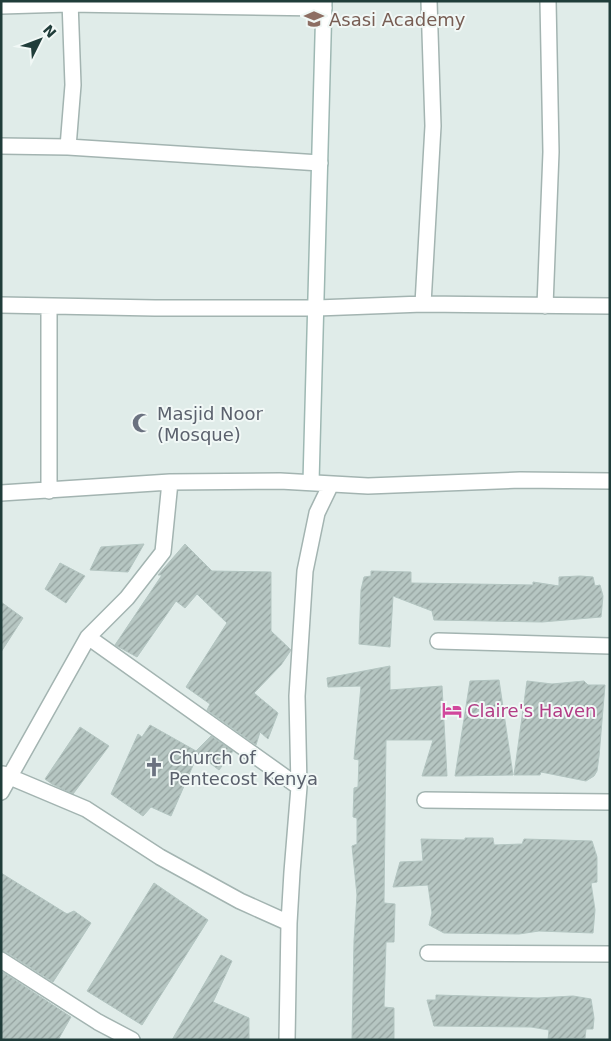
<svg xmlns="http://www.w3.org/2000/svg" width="611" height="1041" font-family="'DejaVu Sans',sans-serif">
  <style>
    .building { fill: url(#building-hatch); stroke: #b3c5c1 }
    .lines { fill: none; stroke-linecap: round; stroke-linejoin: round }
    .street-casing { stroke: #a3b4b1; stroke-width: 18 }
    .secondary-casing { stroke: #9eb8b3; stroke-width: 18 }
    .street { stroke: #fff; stroke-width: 15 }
    .secondary { stroke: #fff; stroke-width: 15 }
    .labels { text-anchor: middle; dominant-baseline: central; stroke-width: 4; stroke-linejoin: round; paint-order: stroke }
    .education-label { font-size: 18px; fill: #785e54; stroke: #f1f8f6; text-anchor: start }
    .worship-label { font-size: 18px; fill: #5b616d; stroke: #f1f8f6; text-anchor: start }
    .hotel-label { font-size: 18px; fill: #b23c85; stroke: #f1f8f6; text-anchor: start }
  </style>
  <defs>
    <pattern id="building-hatch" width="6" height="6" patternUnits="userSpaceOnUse" patternTransform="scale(1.25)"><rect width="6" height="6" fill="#b6c6c2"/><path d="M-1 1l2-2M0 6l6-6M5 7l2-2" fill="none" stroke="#94a29f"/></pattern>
  </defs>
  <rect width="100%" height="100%" fill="#e0ece9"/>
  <path class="building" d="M144 544 128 572 90 570 101 547Z
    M185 544 212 571 271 572V631L291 650 281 665 254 693 278 713 268 739 260 732 256 745 207 710 210 704 186 687 227 623 197 594 185 608 176 601 137 657 115 645 162 575H158Z
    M60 563 85 576 66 603 45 589Z
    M371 571 411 572V583L533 585V582L559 586V577L580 576 593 577 595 586 600 585 603 596 601 617 542 622 434 620 432 611 393 596 390 647 359 644 361 590 364 577 371 576Z
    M1 602 23 618 1 652Z
    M390 666V690L442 686 447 776H422L433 740H386L384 903 395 904 394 942H386L384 1007 394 1008V1040H352L354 941 357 895 352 846 357 844V818L353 817 354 788 358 787 359 760 354 759 361 686 328 687 327 678Z
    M499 680 513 775 455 776 470 681Z
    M527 681 552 684 584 681 588 685H605L599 756 597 771 594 776 586 781 541 772 540 775H514Z
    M150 725 196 751 211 736 233 751 219 770 198 754 171 816 151 807 143 816 111 794 138 734 142 737Z
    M80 727 109 746 73 794 52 784 45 779Z
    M465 838H493L494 845 522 844 524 839 592 841 597 857V882L591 883 595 910 593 933 539 931 519 934 444 933 429 925 432 913 428 885 393 887 400 862 423 861 421 839 465 840Z
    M1 873 67 914 74 911 91 923 53 982 6 952 1 951Z
    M154 883 208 920 142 1025 87 991Z
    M221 955 232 961 213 1002 249 1018V1040H172Z
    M1 971 71 1017 58 1040H1Z
    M436 995 538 998 573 996 591 999 594 1018 593 1029H586L585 1038 548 1040 549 1030 531 1027 434 1026 427 1000H436Z"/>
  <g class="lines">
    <defs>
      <path id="street" d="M1 6 69 4 324 8
        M1 146 68 147 320 163
        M68 147 73 85 70 1
        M423 304 433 126 429 1
        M1 305 155 308H317L423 304 610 306
        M545 306 551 152 548 1
        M49 491V306
        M1 493 170 482 280 481 368 486 520 480 610 481
        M88 637 299 787
        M438 641 610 646
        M3 774 86 809 160 857 240 901 289 923
        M1 792 88 637 127 598 163 552 170 482
        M425 800 610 802
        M428 953 610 954
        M1 960 98 1022 132 1040
        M287 1040 289 923 292 872 299 787 297 696 305 571 317 513 331 484"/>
      <path id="secondary" d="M311 482 324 1"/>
    </defs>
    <use href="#street" class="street-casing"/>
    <use href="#secondary" class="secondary-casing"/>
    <use href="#street" class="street"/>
    <use href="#secondary" class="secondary"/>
  </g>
  <defs>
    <symbol id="school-bare" viewBox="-9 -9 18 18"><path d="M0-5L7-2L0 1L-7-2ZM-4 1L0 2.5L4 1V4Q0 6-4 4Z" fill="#8d6e63" stroke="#f1f8f6" stroke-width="2.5" paint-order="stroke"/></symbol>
    <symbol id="mosque-bare" viewBox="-9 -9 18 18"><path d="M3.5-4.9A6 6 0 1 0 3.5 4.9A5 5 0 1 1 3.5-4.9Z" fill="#6b7280" stroke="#f1f8f6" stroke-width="2.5" paint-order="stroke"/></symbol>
    <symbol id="hotel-bare" viewBox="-9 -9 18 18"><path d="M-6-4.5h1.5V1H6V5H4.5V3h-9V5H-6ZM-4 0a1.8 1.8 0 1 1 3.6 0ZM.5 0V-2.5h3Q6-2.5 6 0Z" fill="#d1479c" stroke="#f1f8f6" stroke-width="2.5" paint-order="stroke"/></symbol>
    <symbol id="church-bare" viewBox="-9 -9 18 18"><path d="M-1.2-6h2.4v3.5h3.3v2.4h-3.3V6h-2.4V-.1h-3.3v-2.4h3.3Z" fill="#6b7280" stroke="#f1f8f6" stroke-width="2.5" paint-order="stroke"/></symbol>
  </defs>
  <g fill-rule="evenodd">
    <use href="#school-bare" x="300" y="5" width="28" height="28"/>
    <use href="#mosque-bare" x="128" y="409" width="28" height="28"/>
    <use href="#hotel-bare" x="438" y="696" width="28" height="28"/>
    <use href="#church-bare" x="140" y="753" width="28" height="28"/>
  </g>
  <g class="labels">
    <g class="education-label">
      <text x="329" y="19">Asasi Academy</text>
    </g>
    <g class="worship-label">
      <text x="157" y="413">Masjid Noor<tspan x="157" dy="21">(Mosque)</tspan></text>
      <text x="169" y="757">Church of<tspan x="169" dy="21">Pentecost Kenya</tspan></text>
    </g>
    <g class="hotel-label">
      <text x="467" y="710">Claire's Haven</text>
    </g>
  </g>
  <rect width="611" height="1041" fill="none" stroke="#203d3a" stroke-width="5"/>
  <g transform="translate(40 40) rotate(48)" stroke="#f1f8f6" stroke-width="4" paint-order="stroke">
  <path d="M0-4L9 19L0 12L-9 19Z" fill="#203d3a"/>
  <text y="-8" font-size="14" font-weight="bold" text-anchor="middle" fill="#203d3a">N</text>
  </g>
</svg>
